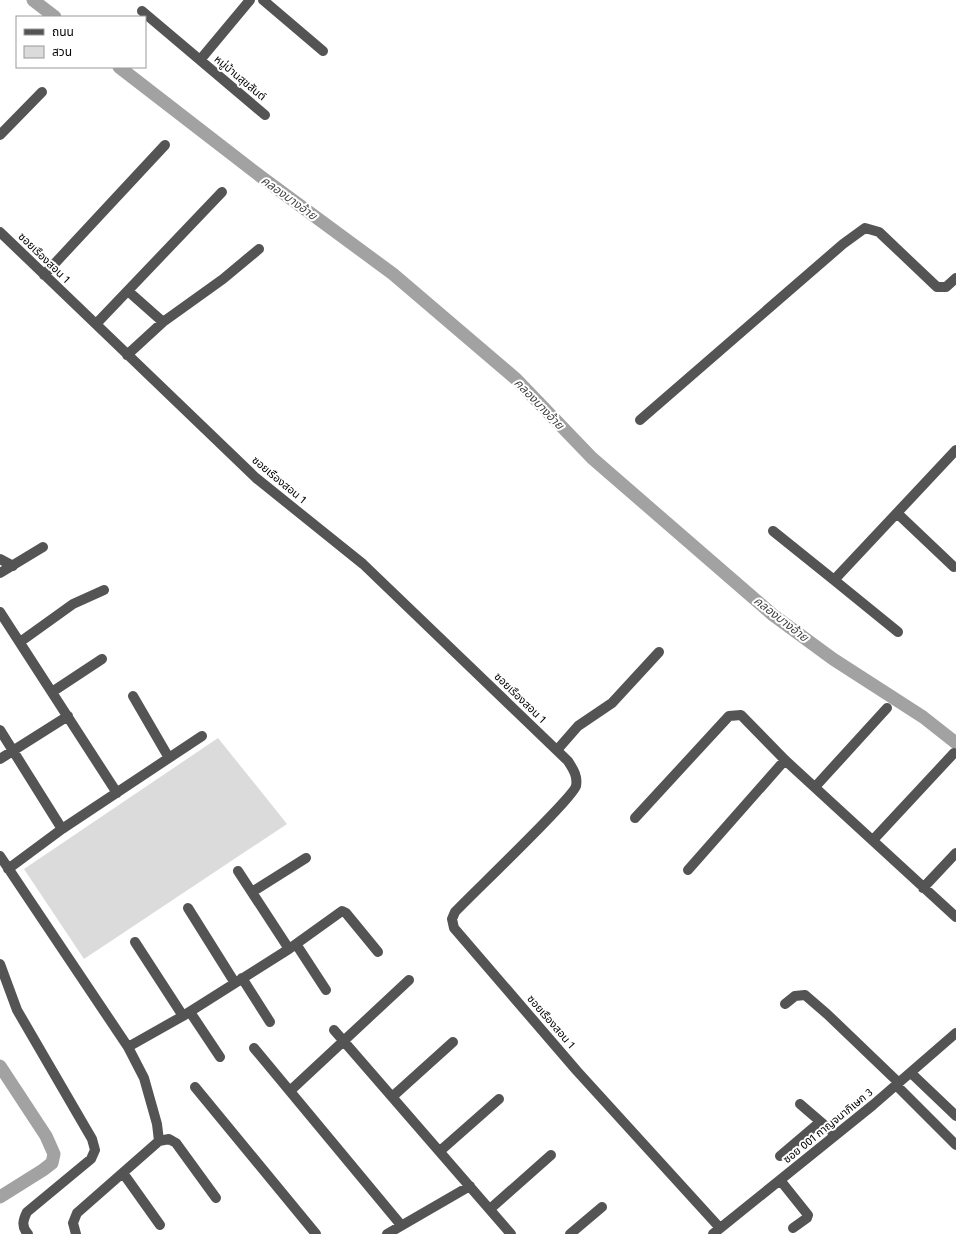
<svg xmlns="http://www.w3.org/2000/svg" width="956" height="1234" font-family="'Fira Sans','Noto Sans Thai',sans-serif">
  <style>
    .green { fill: #dbdbdb }
    .lines { fill: none; stroke-linecap: round; stroke-linejoin: round }
    .canal { stroke: #a2a2a2; stroke-width: 13 }
    .minor { stroke: #545454; stroke-width: 10 }
    .labels { text-anchor: middle; dominant-baseline: central; stroke-width: 4; stroke-linejoin: round; paint-order: stroke }
    .street-label { font-size: 11px; fill: #000; stroke: #fff }
    .water-label { font-size: 12px; font-style: italic; fill: #434343; stroke: #fff }
  </style>
  <rect width="100%" height="100%" fill="#fff"/>
  <path class="green" d="M218 738 287 824 84 959 24 869Z"/>
  <g class="lines">
    <path class="canal" d="M33 0 55 17
      M119 67 260 176 393 274 516 379 592 458 773 615 833 659 923 717 956 743
      M0 1066 46 1136 54 1154 52 1163 43 1170 0 1197"/>
    <path class="minor" d="M263 0 323 51
      M142 11 265 115
      M200 60 250 0
      M0 135 42 92
      M0 232 256 478 363 564 568 761C573 769 578 776 576 786 573 798 471 895 455 912L452 919 454 928 577 1071 720 1228
      M44 275 165 145
      M128 291 163 322
      M96 324 222 192
      M127 355 163 322 223 279 259 249
      M640 420 843 244 865 228 879 232 937 287H946L956 278
      M897 513 954 567
      M773 531 834 580
      M0 559 13 566
      M0 573 43 547
      M0 612 117 793
      M898 632 834 580 956 450
      M20 642 73 604 104 590
      M52 692 102 659
      M133 696 169 758
      M0 730 62 829
      M557 750 578 726 612 703 659 652
      M0 759 68 716
      M815 787 887 708
      M635 818 729 716 741 715 785 760 956 917
      M873 840 954 753
      M0 856 128 1047 144 1078 157 1124 159 1141
      M8 869 62 829 202 736
      M688 870 785 760
      M238 871 289 949
      M923 888 956 853
      M252 892 306 858
      M188 908 235 983
      M135 942 183 1016
      M296 944 326 990
      M0 964 17 1010 92 1139 95 1150 91 1159 27 1212C23 1220 21 1227 28 1234
      M242 978 270 1022
      M785 1004 795 996 805 995 827 1014 899 1083
      M190 1012 220 1057
      M334 1030 511 1234
      M128 1047 183 1016 289 949 342 911 346 913 378 952
      M254 1048 401 1225
      M911 1073 956 1116
      M896 1085 956 1145
      M195 1087 316 1234
      M291 1090 409 980
      M392 1097 453 1042
      M800 1104 836 1135
      M440 1151 499 1099
      M780 1156 820 1122
      M123 1173 160 1225
      M780 1180 808 1215 807 1218 793 1228
      M490 1209 551 1155
      M76 1234 73 1223 77 1213 159 1141 169 1139 176 1143 216 1198
      M387 1234 470 1186
      M570 1234 602 1207
      M713 1234 873 1105 956 1033"/>
  </g>
  <g class="labels">
    <g class="street-label">
      <text transform="translate(240 78) rotate(40)">หมู่บ้านสุขสันต์</text>
      <text transform="translate(44 258) rotate(44)">ซอยเรืองสอน 1</text>
      <text transform="translate(279 480) rotate(40)">ซอยเรืองสอน 1</text>
      <text transform="translate(520 698) rotate(44)">ซอยเรืองสอน 1</text>
      <text transform="translate(551 1022) rotate(49)">ซอยเรืองสอน 1</text>
      <text transform="translate(828 1126) rotate(-39)">ซอย 001 กาญจนาภิเษก 3</text>
    </g>
    <g class="water-label">
      <text transform="translate(289 198) rotate(36)">คลองบางอ้าย</text>
      <text transform="translate(539 404) rotate(46)">คลองบางอ้าย</text>
      <text transform="translate(781 619) rotate(38)">คลองบางอ้าย</text>
    </g>
  </g>
  <rect x="16" y="16" width="130" height="52" fill="#ffffff" stroke="#999999"/>
  <rect x="24" y="29" width="20" height="6" fill="#545454" stroke="#999999"/>
  <text x="52" y="36" font-size="12" fill="#000000">ถนน</text>
  <rect x="24" y="46" width="20" height="12" fill="#dbdbdb" stroke="#999999"/>
  <text x="52" y="56" font-size="12" fill="#000000">สวน</text>
</svg>
